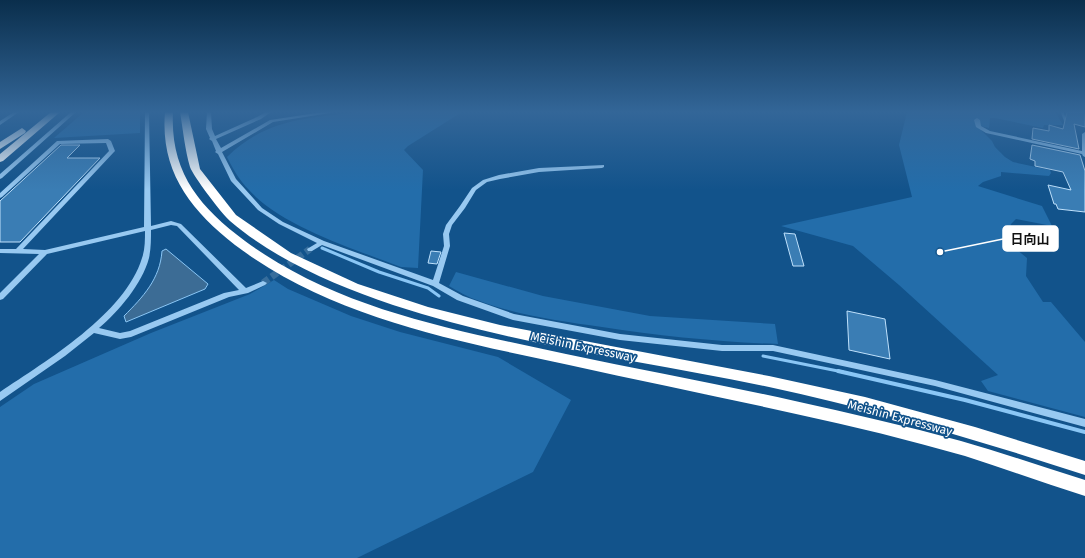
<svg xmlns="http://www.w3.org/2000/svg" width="1085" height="558" font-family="'Fira Sans','Noto Sans JP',sans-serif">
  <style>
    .green { fill: #236daa }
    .water { fill: #3c6c95; stroke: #8ac6f5 }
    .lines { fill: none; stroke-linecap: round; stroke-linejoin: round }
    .stream-far2 { stroke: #8ac6f5; stroke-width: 2.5 }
    .stream-far1 { stroke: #8ac6f5; stroke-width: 3 }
    .stream { stroke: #8ac6f5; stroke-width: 4 }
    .building { fill: #3a7db4; stroke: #bfe1fc }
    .minor-tunnel { stroke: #366d9c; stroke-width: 7; stroke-dasharray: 7 3.5; stroke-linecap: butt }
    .minor { fill: #98c9f1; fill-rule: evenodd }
    .highway { fill: #fff; fill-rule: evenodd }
    .labels { text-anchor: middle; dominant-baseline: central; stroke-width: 3.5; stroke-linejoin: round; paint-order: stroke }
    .street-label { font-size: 12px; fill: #fff; stroke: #12538b }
    .leader { fill: none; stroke: #fff; stroke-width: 1.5 }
    .callout-dot { fill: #fff; stroke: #12538b; stroke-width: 1.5 }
    .callout { fill: #fff; stroke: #fff; stroke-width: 1.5 }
    .callout-label { font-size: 13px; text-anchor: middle; font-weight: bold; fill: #111 }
  </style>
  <rect width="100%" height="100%" fill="#12538b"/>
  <path class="green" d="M84 112H140V133L54 138Z
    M357 112H462L408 146 404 150 423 170 418 268 401 267C355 249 282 227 249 190 239 180 233 169 227 157 267 118 306 119 357 112Z
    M907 112H1050L1056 113 1063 125H1044L1043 128 995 118H990L989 128 976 125 992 141 995 147 1005 157 1013 162 1050 170 1051 173 1049 176 1001 172V176L983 182 978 186 1042 206 1052 226 1016 219 1011 224 1006 241 1027 258 1026 276 1043 302H1051L1085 342V417L988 391 981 381 998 375 899 285 853 246 781 226 912 197 899 145Z
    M456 272 543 296 650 316 775 324 778 344C719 342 660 336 602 327 560 321 516 315 477 300 467 297 458 291 449 286Z
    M274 280 288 289 351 316 400 332 498 357 571 400 533 472 357 558H0V407L34 384 151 333 250 294Z"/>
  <path class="water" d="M166 249 208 284 205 289 126 322 124 316C143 297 160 279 162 251Z"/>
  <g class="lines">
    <path class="stream-far2" d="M1062 112 1067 125"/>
    <path class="stream-far1" d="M322 248 379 272 428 288 439 296
      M763 356 843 372"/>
    <path class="stream" d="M838 371 965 400 1085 432"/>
  </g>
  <path class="building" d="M1067 112H1085V127L1074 124 1079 149 1032 139 1033 128 1049 131V125L1063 129Z
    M61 145H80L67 158H100L20 242H0V201Z
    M1032 145 1080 155 1085 171V212L1058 209 1056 204H1054L1048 185 1071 190 1063 172 1035 166V161L1030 159Z
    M784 233 795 234 804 266H793Z
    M431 251 441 252 437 264 428 263Z
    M847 311 885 319 890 359 849 350Z"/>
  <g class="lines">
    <path class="minor-tunnel" d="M263 283 310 249"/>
    <path class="minor" d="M14 112H19L0 125V121Z
      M71 112H76L2 178 0 179V174Z
      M145 112H149L151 226 171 221 181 224 246 288 263 281 267 283 265 285 248 293 229 297 131 337 120 339 94 333 65 356 0 401V392C46 361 125 314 142 258 145 250 145 240 145 231L47 254 3 299 0 300V293L39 254 0 253V249H16L109 151 106 143 60 144 2 197 0 198V193L57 141 108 139 111 141 115 151 114 152 23 249 45 250 144 227ZM171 225 177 226 239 290 224 293 130 331 120 333 99 328C119 311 142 284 149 258 151 249 151 239 151 230Z
      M207 112H211L212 129 215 136 257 117 266 112H271L261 119 216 139 221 148 270 120 323 112H332L330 113 273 122 222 152 236 179 262 208 283 222 324 241 433 280 444 246 443 234 446 225 460 206 472 188 483 180 499 175 539 168 604 165V167L602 168 539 172 500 179 487 182 476 190 465 208 452 225 449 234 450 246 439 283 463 296 514 314 620 334 722 345H773L935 380 1085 419V427L935 386 773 351H722L620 340 513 320 457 300 433 286 322 245 312 251H308L307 249 317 243 279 224 258 210 231 181 218 154 215 152 216 151 212 141 209 139 210 138 206 129Z
      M977 118 980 120 981 126 990 131 1082 151V134L1085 132V157L1083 156 1082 154 986 133 976 127 974 120Z"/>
    <path class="highway" d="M51 112H60L3 161 0 162V154Z
      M165 112H173C170 172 199 207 245 241 339 310 455 330 566 354 642 370 718 384 795 401 850 413 906 426 961 441 1003 453 1044 467 1085 480V496C1045 483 1005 469 965 456 909 440 853 426 796 414 721 397 645 382 569 365 453 340 332 318 235 245 190 210 160 171 165 112Z
      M180 112H188L200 169 236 215 291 253 358 284 428 307 500 325 769 376 865 397 975 427 1085 461V475C981 441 876 410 769 387 643 361 515 345 393 305 335 285 277 261 230 221 222 214 193 176 190 167 185 150 183 130 180 112Z
      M22 128 26 131 25 133 0 149V142Z"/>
  </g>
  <linearGradient id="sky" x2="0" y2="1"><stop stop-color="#0a2e4c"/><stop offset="0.59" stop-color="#336698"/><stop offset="1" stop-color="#336698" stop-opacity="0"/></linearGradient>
  <rect width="1085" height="190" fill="url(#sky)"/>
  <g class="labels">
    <g class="street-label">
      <text transform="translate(583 347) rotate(12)">Meishin Expressway</text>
      <text transform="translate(900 418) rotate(15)">Meishin Expressway</text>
    </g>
  </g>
  <path class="leader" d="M940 252L1003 239"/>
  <circle class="callout-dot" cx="940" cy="252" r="4"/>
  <rect class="callout" x="1003" y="226" width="55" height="25" rx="4"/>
  <g class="callout-label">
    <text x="1030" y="244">日向山</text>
  </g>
</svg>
